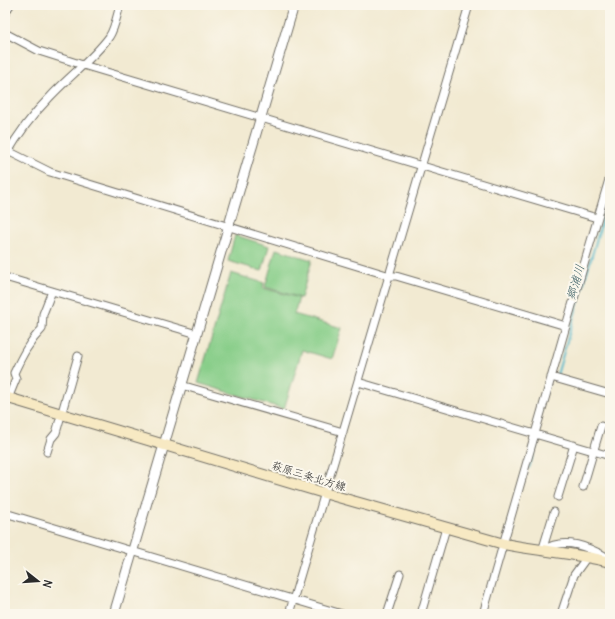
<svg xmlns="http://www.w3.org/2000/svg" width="615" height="619" font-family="Delius,'Klee One',sans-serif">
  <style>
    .garden { fill: #88ce89; stroke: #5a7c5a }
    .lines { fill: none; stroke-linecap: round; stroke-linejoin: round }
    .stream { stroke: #4db7cb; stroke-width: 2 }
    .minor-casing { stroke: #716e65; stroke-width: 9 }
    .tertiary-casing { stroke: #716e65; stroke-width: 11 }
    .secondary-casing { stroke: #716e65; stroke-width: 12 }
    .minor { stroke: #fff; stroke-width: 7 }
    .tertiary { stroke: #fff; stroke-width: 9 }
    .secondary { stroke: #f7e9c3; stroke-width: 10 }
    .labels { text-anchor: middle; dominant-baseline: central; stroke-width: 4; stroke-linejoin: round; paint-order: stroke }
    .street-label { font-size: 11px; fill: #2b2b2b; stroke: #fbf7ec }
    .water-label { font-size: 12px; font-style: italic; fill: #375c63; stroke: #fbf7ec }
  </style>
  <rect width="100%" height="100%" fill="#fbf7ec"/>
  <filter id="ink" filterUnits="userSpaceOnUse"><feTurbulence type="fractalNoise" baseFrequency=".025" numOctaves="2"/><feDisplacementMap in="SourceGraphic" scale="8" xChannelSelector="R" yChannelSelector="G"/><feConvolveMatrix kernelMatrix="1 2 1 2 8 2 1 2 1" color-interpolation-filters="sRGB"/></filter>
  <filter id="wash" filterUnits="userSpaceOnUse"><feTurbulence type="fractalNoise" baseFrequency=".012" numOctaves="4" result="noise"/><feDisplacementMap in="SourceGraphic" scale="16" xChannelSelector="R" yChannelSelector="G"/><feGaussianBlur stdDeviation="0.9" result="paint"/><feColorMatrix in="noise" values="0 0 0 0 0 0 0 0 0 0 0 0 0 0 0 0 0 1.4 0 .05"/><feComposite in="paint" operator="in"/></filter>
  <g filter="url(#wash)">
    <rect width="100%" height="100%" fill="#f2ead2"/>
    <path class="garden" d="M235 235 269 246 262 271 228 261Z
      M276 249 312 260 301 298 265 287Z
      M231 273 264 283 263 288 299 298 294 314 342 328 332 359 302 350 284 409 198 383Z"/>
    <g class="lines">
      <path class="stream" d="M557 375 610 194
        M529 468 538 439"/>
    </g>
  </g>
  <g filter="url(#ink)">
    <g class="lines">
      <defs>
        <path id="minor" d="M5 13 10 5
          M5 33 39 51 83 65 597 218
          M8 151 50 172 390 276H396L566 326
          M5 157C17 136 32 115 49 98 68 77 92 60 109 37 115 28 117 15 120 5
          M5 277 197 334
          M551 377 610 394
          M358 382 610 456
          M181 385 343 432
          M5 406 16 379 14 373C22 356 29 342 42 329L43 314 52 291
          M47 452 51 439 56 433 78 356
          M583 487 601 426
          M558 497 574 445
          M5 513 342 614
          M543 550C565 536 589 547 610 559
          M542 551 554 512
          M289 614 469 5
          M387 614 400 574
          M421 614 446 528
          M483 614 566 326 610 176
          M561 614 574 575 587 557"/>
        <path id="tertiary" d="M114 614 294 5"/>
        <path id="secondary" d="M5 397 324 493 504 544C539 551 575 553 610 562"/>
      </defs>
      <use href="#minor" class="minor-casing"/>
      <use href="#tertiary" class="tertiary-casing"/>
      <use href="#secondary" class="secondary-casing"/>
      <use href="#minor" class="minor"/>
      <use href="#tertiary" class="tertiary"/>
      <use href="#secondary" class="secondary"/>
    </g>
  </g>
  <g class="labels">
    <g class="street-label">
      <text transform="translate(309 476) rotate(17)">萩原三条北方線</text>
    </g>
    <g class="water-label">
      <text transform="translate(575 282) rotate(-74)">郷浦川</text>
    </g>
  </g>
  <rect width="615" height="619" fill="none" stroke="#fbf7ec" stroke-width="20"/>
  <g transform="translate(38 581) rotate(107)" stroke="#fbf7ec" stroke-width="3" paint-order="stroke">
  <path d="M0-3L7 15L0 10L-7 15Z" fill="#2b2b2b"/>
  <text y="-6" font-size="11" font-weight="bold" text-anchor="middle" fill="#2b2b2b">N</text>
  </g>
</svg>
